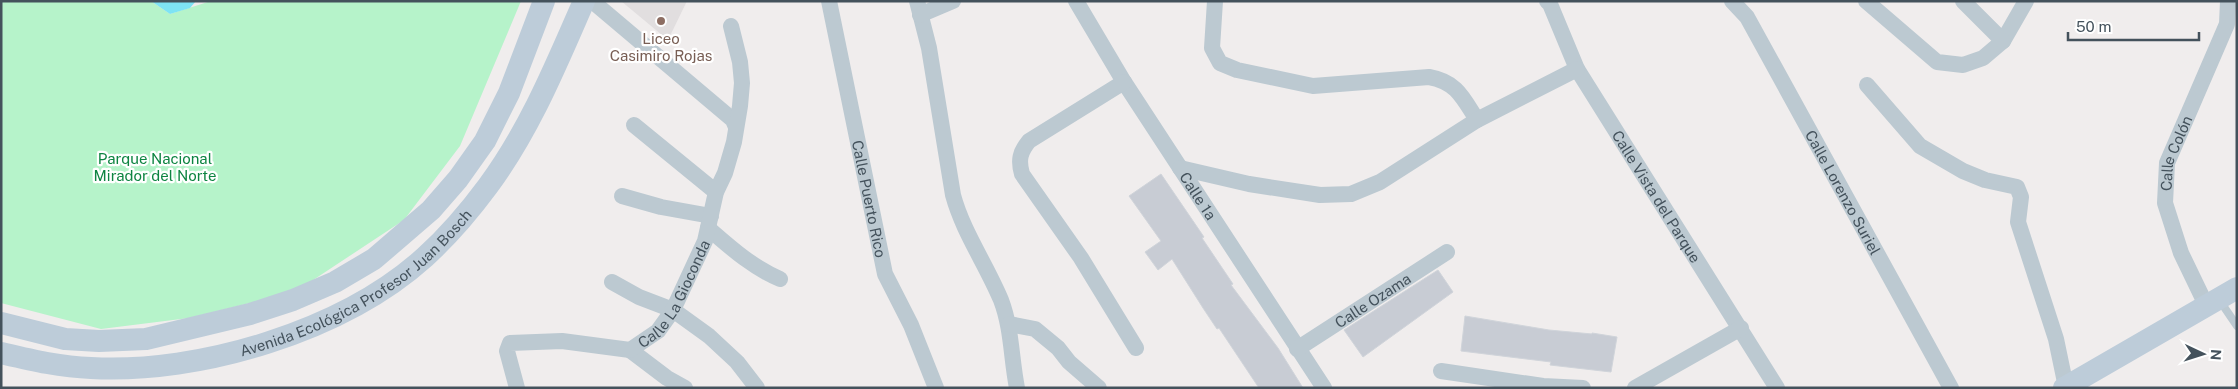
<svg xmlns="http://www.w3.org/2000/svg" width="2238" height="389" font-family="'Public Sans',sans-serif">
  <style>
    .education { fill: #e1dedf }
    .green { fill: #b6f3ca }
    .water { fill: #7ee3f4 }
    .building { fill: #c8ccd4; stroke: #d0d4da }
    .lines { fill: none; stroke-linecap: round; stroke-linejoin: round }
    .lane { stroke: #bcc9d1; stroke-width: 8 }
    .street { stroke: #bcc9d1; stroke-width: 16 }
    .secondary { stroke: #bdccd9; stroke-width: 22 }
    .education-dot { fill: #8d6e63; stroke: #fff; stroke-width: 2 }
    .labels { text-anchor: middle; dominant-baseline: central; stroke-width: 4.5; stroke-linejoin: round; paint-order: stroke }
    .education-label { font-size: 15px; fill: #785e54; stroke: #fff }
    .street-label { font-size: 15px; fill: #44525c; stroke: #fff }
    .park-label { font-size: 15px; fill: #0d8441; stroke: #fff }
  </style>
  <rect width="100%" height="100%" fill="#f0eded"/>
  <path class="education" d="M621 1H687L668 40Z"/>
  <path class="green" d="M1 1H151L170 14 211 1H521L460 146 404 220 295 292 189 318 101 329 1 303Z"/>
  <path class="water" d="M151 1H196L190 8 170 14Z"/>
  <path class="building" d="M1161 174 1204 237 1202 238 1233 284 1231 285 1278 348 1303 388H1259L1219 328 1217 329 1203 308 1172 259 1158 270 1145 252 1161 241 1129 196Z
    M1438 270 1453 292 1363 357 1344 330Z
    M1465 316 1549 330 1592 334V333L1617 337 1611 372 1550 365 1551 362 1461 351Z"/>
  <g class="lines">
    <path class="lane" d="M2220 301 2237 326"/>
    <g class="street">
      <path d="M592 1 733 120 736 127"/>
      <path id="s1" d="M829 1 885 274 911 325 936 388"/>
      <path d="M917 1 929 48 953 195C963 232 986 264 1001 300 1012 329 1011 358 1017 388"/>
      <path id="s2" d="M1076 1 1124 82 1324 388"/>
      <path d="M1215 1 1212 48 1220 63 1237 70 1313 86 1429 77C1457 82 1463 98 1477 120"/>
      <path id="s3" d="M1547 1 1550 4 1577 69 1777 388"/>
      <path id="s4" d="M1732 1 1747 17 1951 388"/>
      <path d="M1866 1 1937 62 1963 65 1983 58 2003 41 2026 1"/>
      <path d="M1963 1 2003 41"/>
      <path d="M920 15 953 1"/>
      <path d="M1124 82 1029 141C1020 152 1018 160 1022 174L1081 258 1136 348"/>
      <path d="M1867 85 1920 146 1963 171 1985 180 2017 187 2021 197 2018 222 2056 339 2066 387"/>
      <path d="M634 125 716 192"/>
      <path d="M1180 168 1249 184 1320 195 1351 194 1380 182 1477 120 1577 69"/>
      <path d="M622 196 661 207 711 216"/>
      <path d="M708 228C731 248 752 267 780 279"/>
      <path d="M612 282 639 297 673 310 709 336 737 362 757 388"/>
      <path id="s5" d="M2207 307 2181 253 2165 203 2167 163 2227 24 2228 1"/>
      <path d="M1009 324 1035 329 1058 348 1069 362 1099 388"/>
      <path id="s6" d="M1297 349 1447 252"/>
      <path d="M630 350 667 378 685 388"/>
      <path d="M1441 371 1543 386 1583 388"/>
      <path id="s7" d="M517 388 507 351 510 343 562 341 630 350 658 331 673 310 705 241 716 192 725 173 734 142 740 106 742 83 740 62 731 26"/>
      <path d="M1635 388 1741 328"/>
    </g>
    <g class="secondary">
      <path d="M1 323 65 339 99 341 146 339 250 314 293 300 335 282 374 259 431 210 458 179 485 141 509 93 544 1"/>
      <path id="s8" d="M1 353C31 360 60 367 91 368 200 374 343 331 425 257 447 237 471 209 488 186 530 129 556 65 584 1"/>
      <path d="M2064 388 2237 288"/>
    </g>
  </g>
  <circle class="education-dot" cx="661" cy="21" r="5"/>
  <g class="labels">
    <g class="education-label">
      <text x="661" y="38">Liceo<tspan x="661" dy="17">Casimiro Rojas</tspan></text>
    </g>
    <g class="street-label">
      <text stroke="none"><textPath href="#s5" startOffset="164">Calle Colón</textPath></text>
      <text stroke="none"><textPath href="#s4" startOffset="222">Calle Lorenzo Suriel</textPath></text>
      <text stroke="none"><textPath href="#s2" startOffset="230">Calle 1a</textPath></text>
      <text stroke="none"><textPath href="#s3" startOffset="225">Calle Vista del Parque</textPath></text>
      <text stroke="none"><textPath href="#s1" startOffset="202">Calle Puerto Rico</textPath></text>
      <text stroke="none"><textPath href="#s8" startOffset="378">Avenida Ecológica Profesor Juan Bosch</textPath></text>
      <text stroke="none"><textPath href="#s7" startOffset="241">Calle La Gioconda</textPath></text>
      <text stroke="none"><textPath href="#s6" startOffset="90">Calle Ozama</textPath></text>
    </g>
    <g class="park-label">
      <text x="155" y="158">Parque Nacional<tspan x="155" dy="17">Mirador del Norte</tspan></text>
    </g>
  </g>
  <rect width="2238" height="389" fill="none" stroke="#44525c" stroke-width="5"/>
  <g transform="translate(2203 354) rotate(94)" stroke="#ffffff" stroke-width="4" paint-order="stroke">
  <path d="M0-4L9 19L0 12L-9 19Z" fill="#44525c"/>
  <text y="-8" font-size="14" font-weight="bold" text-anchor="middle" fill="#44525c">N</text>
  </g>
  <path d="M2068 32v8h131v-8" fill="none" stroke="#44525c" stroke-width="2.5"/>
  <text x="2076" y="32" font-size="15" fill="#44525c" stroke="#ffffff" stroke-width="4" paint-order="stroke">50 m</text>
</svg>
